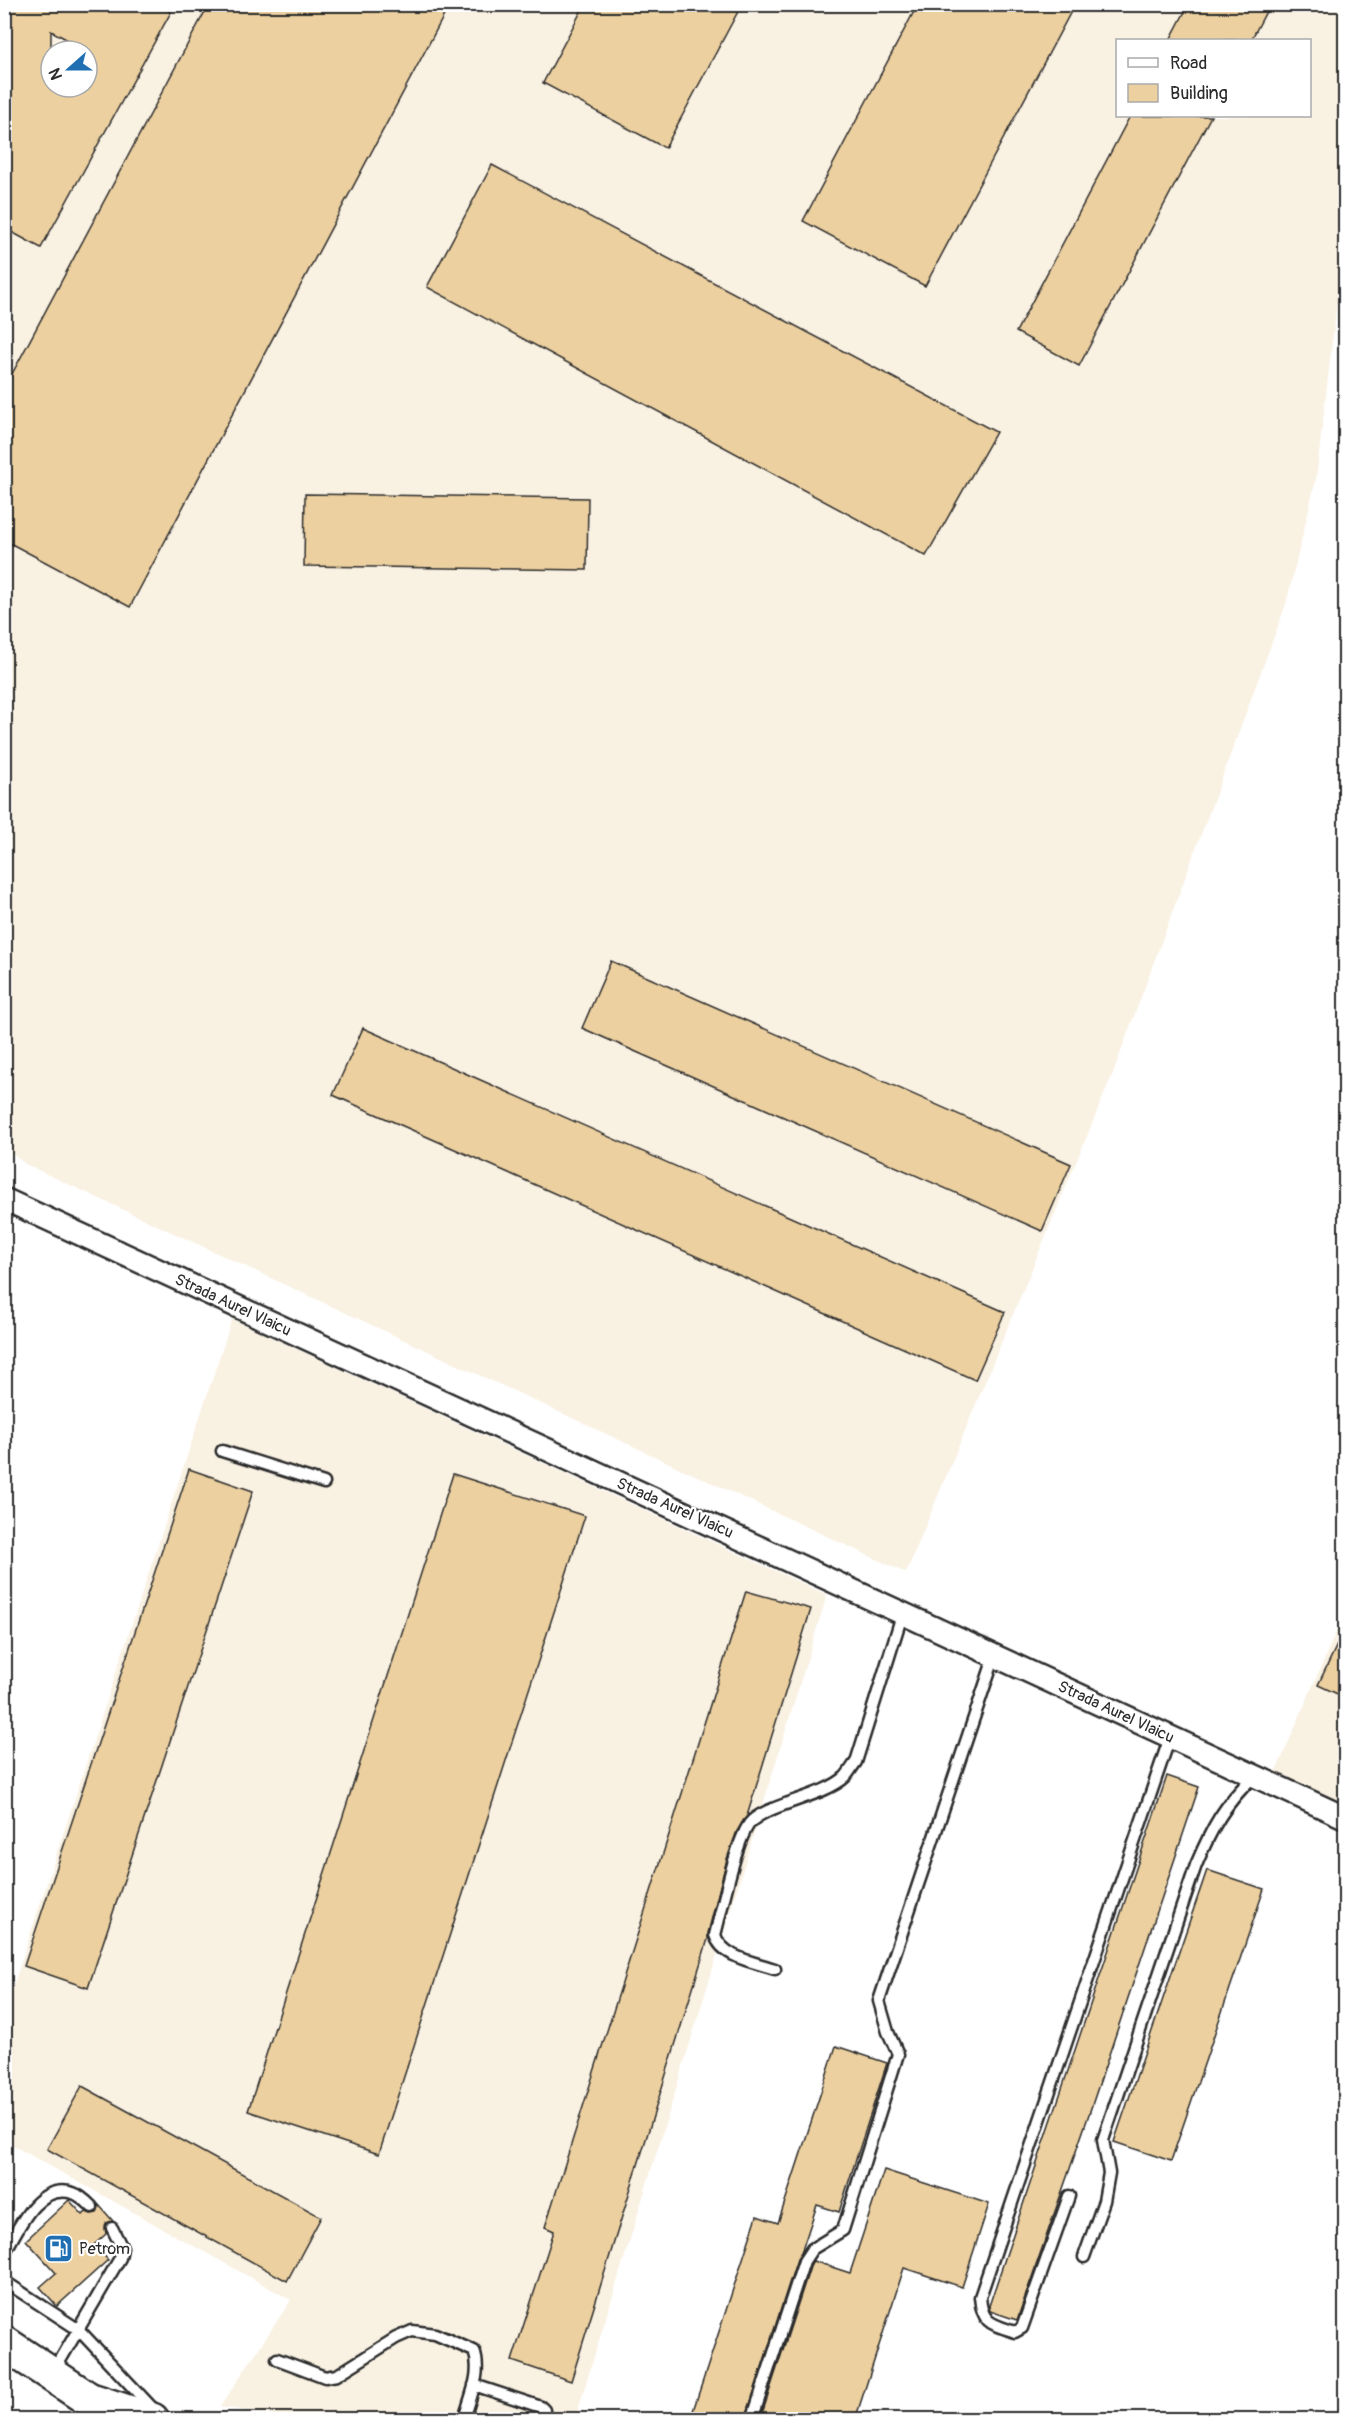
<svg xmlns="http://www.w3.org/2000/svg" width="1350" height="2424" font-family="Pangolin,sans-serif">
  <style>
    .built { fill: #f9f1e2; fill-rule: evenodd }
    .building { fill: #ecd0a0; stroke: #2b2b2b; stroke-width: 1.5; fill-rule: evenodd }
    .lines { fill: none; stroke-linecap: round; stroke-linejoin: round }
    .lane-casing { stroke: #2b2b2b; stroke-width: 15 }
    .street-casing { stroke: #2b2b2b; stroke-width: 26 }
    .primary-casing { stroke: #2b2b2b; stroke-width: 38 }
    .highway-casing { stroke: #2b2b2b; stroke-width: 38 }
    .lane { stroke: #fff; stroke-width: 10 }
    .street { stroke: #fff; stroke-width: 21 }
    .primary { stroke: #fff; stroke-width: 33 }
    .highway { stroke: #fff; stroke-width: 33 }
    .labels { text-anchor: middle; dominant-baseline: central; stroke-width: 4.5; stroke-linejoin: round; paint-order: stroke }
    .street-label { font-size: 16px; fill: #2b2b2b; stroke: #fff }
    .poi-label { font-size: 16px; fill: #2b2b2b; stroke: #fff; text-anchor: start }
  </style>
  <rect width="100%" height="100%" fill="#fff"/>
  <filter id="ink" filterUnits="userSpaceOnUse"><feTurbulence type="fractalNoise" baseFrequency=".0167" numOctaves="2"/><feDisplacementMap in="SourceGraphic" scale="12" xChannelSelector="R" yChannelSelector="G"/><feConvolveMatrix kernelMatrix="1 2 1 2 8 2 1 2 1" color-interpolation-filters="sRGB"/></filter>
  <g filter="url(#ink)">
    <path class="built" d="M4 5H1345V233L1316 479 1286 604 1113 1073 906 1573 25 1164 5 1148ZM1118 40H1310V116H1118ZM51 51H87V87H51Z
      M232 1319 827 1595 575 2419 308 2420 220 2407 291 2300 5 2141V2011Z
      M1345 1611V1809L1275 1774Z"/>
    <path class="building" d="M4 4H156L171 12 41 248 4 228ZM51 31 87 50V87H51Z
      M209 4H450L130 607 4 540V389Z
      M585 4H742L665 148 543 83Z
      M918 4H1075L925 286 803 221Z
      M1189 4H1270L1251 40H1170Z
      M1130 116H1211L1079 366 1016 332Z
      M492 165 996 432 926 556 427 287Z
      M305 494 588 498 587 570 304 566Z
      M611 961 1071 1164 1042 1231 582 1028Z
      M363 1028 1005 1312 975 1380 333 1095Z
      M189 1469 253 1491 88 1988 24 1966Z
      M453 1474 585 1516 379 2154 248 2111Z
      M746 1591 811 1609 747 1816 737 1831 727 1859 708 1933V1939L571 2381 512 2361 554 2231 545 2227Z
      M1346 1626V1698L1318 1685Z
      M1167 1776 1199 1787 1088 2117 1017 2320 990 2311 989 2306Z
      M1207 1870 1264 1889 1171 2161 1114 2142Z
      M836 2046 887 2063 839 2212 817 2205 802 2250 797 2259 745 2420H690L757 2216 778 2223Z
      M82 2086 321 2217 287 2281 47 2149Z
      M884 2170 989 2204 962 2287 904 2268 855 2420H760L811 2264 813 2261 850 2273Z
      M69 2200 83 2215 86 2212 91 2214 97 2213 99 2205 113 2221 106 2223 105 2228 106 2234 94 2245 108 2260 57 2306 40 2287 56 2273 26 2240Z"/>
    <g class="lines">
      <defs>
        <path id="lane" d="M222 1451 324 1483
          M775 1969C755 1962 722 1958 715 1935 722 1909 735 1844 749 1824 763 1805 824 1797 845 1777 849 1773 852 1767 856 1762L903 1612
          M1069 2196 1022 2328 1015 2332C992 2324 982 2324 980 2297L1170 1737
          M4 2254C18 2229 37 2182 73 2193 80 2195 87 2202 92 2207
          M1084 2257 1104 2201 1109 2173 1103 2140 1196 1865C1212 1827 1224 1805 1254 1776
          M4 2281 79 2330 155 2411
          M277 2359 325 2377 337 2375 396 2338 412 2331 435 2334 474 2351C482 2372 471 2395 465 2416L466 2420
          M54 2371 120 2258 122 2248 112 2228
          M474 2385 541 2407 544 2410 542 2420
          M752 2420 804 2261 812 2249 843 2230 898 2054 888 2032 879 2001 995 1655"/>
        <path id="street" d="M4 1199 1346 1818"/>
        <path id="primary" d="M94 2401 152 2420"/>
        <path id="highway" d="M4 2343 120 2420"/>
      </defs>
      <use href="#lane" class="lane-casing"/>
      <use href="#street" class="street-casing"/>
      <use href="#primary" class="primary-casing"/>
      <use href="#highway" class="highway-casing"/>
      <use href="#lane" class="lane"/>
      <use href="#street" class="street"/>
      <use href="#primary" class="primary"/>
      <use href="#highway" class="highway"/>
    </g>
  </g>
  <defs>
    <symbol id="fuel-square" viewBox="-11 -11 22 22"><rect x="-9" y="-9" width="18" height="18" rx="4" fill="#1f6fb2" stroke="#fff"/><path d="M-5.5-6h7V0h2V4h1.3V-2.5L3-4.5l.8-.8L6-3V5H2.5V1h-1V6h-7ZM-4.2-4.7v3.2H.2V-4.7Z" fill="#fff"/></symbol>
  </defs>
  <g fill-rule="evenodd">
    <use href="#fuel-square" x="42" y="2232" width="33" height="33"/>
  </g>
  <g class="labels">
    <g class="street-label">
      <text transform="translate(233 1305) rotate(25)">Strada Aurel Vlaicu</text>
      <text transform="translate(675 1508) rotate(24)">Strada Aurel Vlaicu</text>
      <text transform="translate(1116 1712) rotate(25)">Strada Aurel Vlaicu</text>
    </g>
    <g class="poi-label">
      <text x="79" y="2249">Petrom</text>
    </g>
  </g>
  <rect width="1350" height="2424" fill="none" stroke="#fff" stroke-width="24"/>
  <rect x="12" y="12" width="1326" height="2400" fill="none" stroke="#2b2b2b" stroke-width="2" filter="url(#ink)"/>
  <rect x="1116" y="39" width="195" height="78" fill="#ffffff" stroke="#aaaaaa" stroke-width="1.5"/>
  <rect x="1128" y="58" width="30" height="9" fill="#ffffff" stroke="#aaaaaa" stroke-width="1.5"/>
  <text x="1170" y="69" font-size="18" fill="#2b2b2b">Road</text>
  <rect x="1128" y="84" width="30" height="18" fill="#ecd0a0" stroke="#aaaaaa" stroke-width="1.5"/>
  <text x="1170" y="99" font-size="18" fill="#2b2b2b">Building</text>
  <g transform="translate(69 69) rotate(249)"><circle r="28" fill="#ffffff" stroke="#aaaaaa" stroke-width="1.5"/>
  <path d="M0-4.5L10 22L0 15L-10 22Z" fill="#1f6fb2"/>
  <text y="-9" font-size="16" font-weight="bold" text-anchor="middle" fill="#2b2b2b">N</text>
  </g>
</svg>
